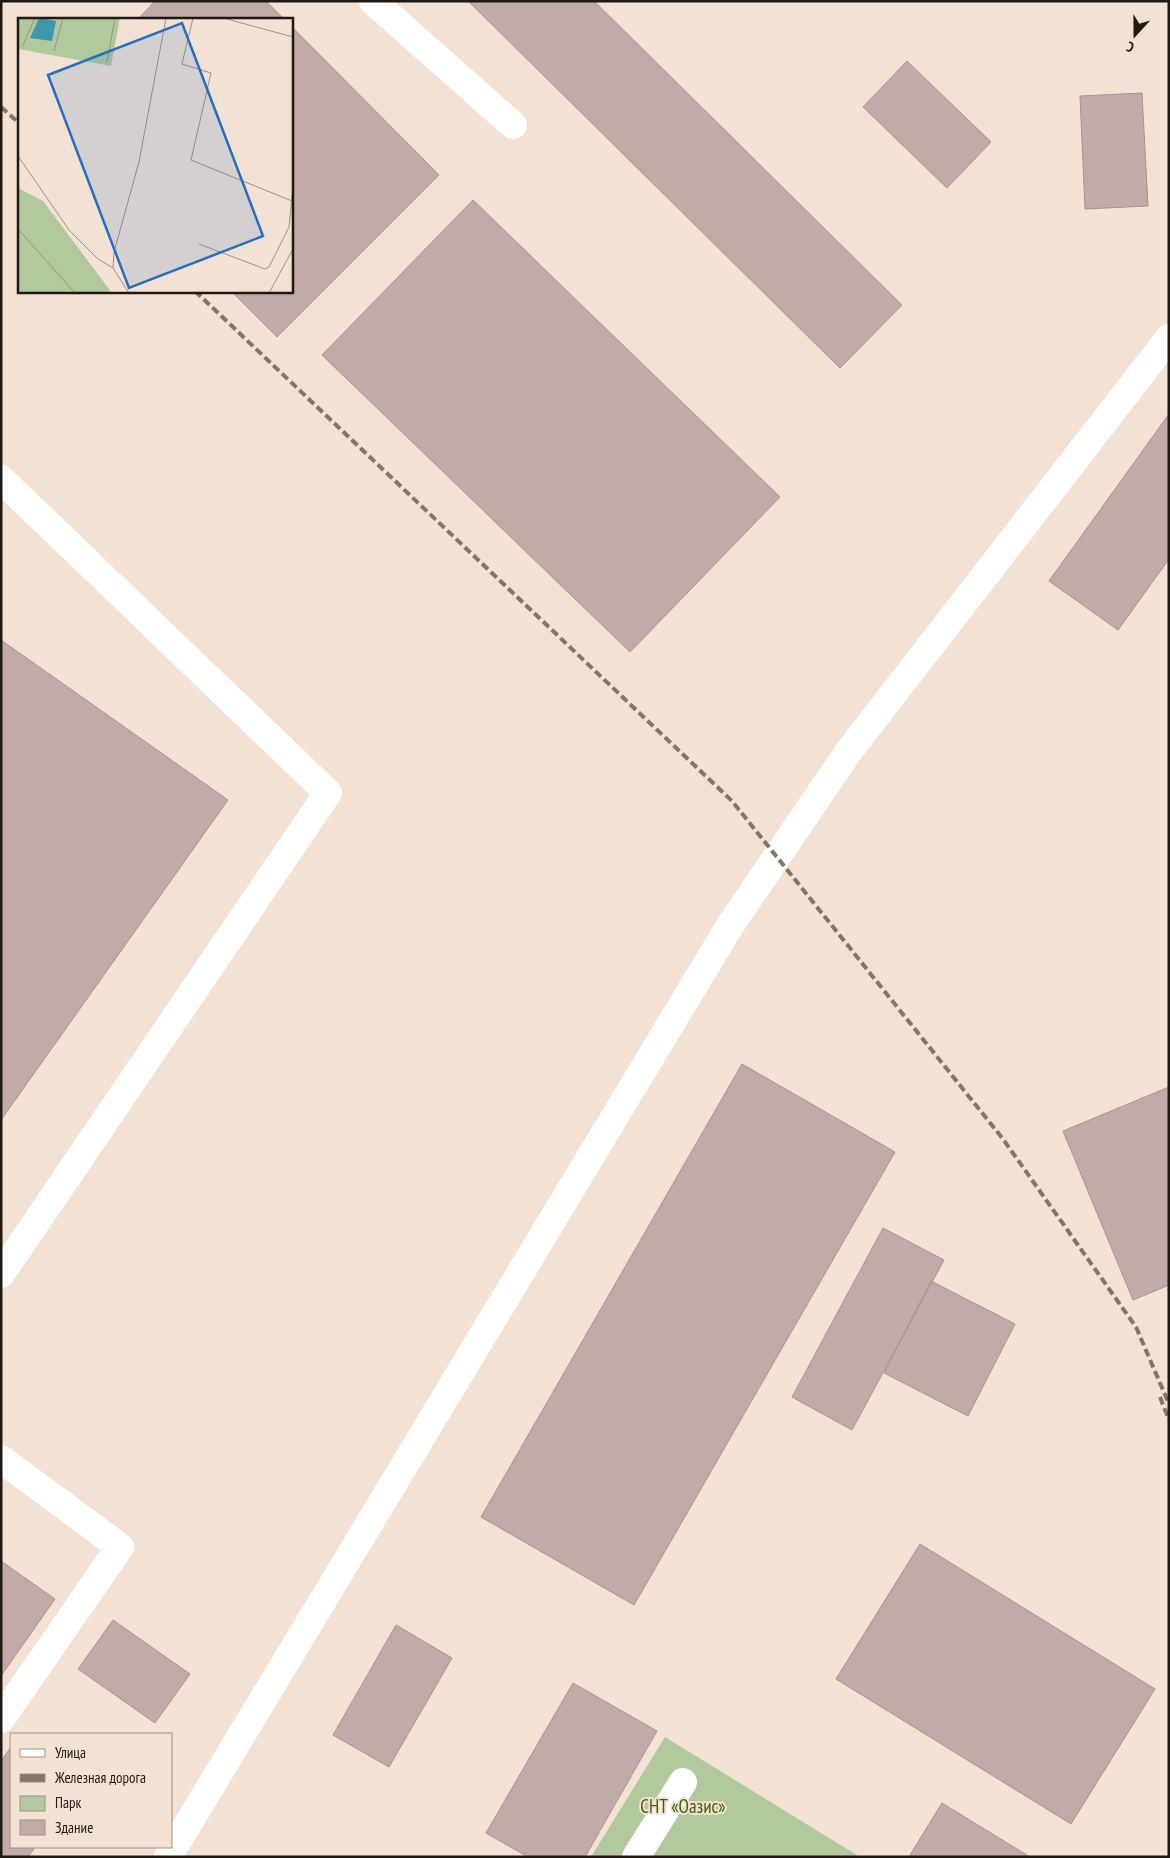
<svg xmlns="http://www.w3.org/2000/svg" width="1170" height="1858" font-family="'PT Sans Narrow',sans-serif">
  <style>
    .green { fill: #b2c99d }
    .building { fill: #c1aaa8; stroke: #a99291 }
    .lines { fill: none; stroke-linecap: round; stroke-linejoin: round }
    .minor { stroke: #fff; stroke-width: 28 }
    .rail { stroke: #81756c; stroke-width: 4; stroke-dasharray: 8 4; stroke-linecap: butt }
    .labels { text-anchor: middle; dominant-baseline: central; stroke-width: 4; stroke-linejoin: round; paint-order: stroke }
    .park-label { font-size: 19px; fill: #3d6005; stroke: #f3e1d3 }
    .inset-road { fill: none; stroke: #9e9186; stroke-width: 1 }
    .view { fill: #246fbf; fill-opacity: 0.15; stroke: #246fbf; stroke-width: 2.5 }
    .inset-edge { fill: none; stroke: #1f1813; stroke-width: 2.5 }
  </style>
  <rect width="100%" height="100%" fill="#f3e1d3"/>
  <path class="green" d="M665 1737 860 1857H591Z"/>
  <path class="building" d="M155 1H266L284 19H138Z
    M468 1H594L902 305 840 368Z
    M291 26 439 175 277 337 231 291H291Z
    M907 61 991 142 947 188 863 107Z
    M1142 93 1148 206 1085 209 1080 96Z
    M473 200 780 497 630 652 322 355Z
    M1169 414V559L1118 630 1049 581Z
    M1 640 228 800 1 1120Z
    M742 1064 895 1152 634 1605 481 1517Z
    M1169 1087V1285L1133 1300 1063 1131Z
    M883 1228 944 1260 852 1430 792 1397Z
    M931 1281 1015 1324 968 1416 884 1373Z
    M920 1544 1155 1689 1071 1824 836 1679Z
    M1 1561 55 1599 1 1676Z
    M113 1620 190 1674 155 1723 78 1669Z
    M396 1625 452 1658 389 1767 333 1735Z
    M573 1683 657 1731 585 1857H528L486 1833Z
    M11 1747V1847H35L28 1857H1V1761Z
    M942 1803 1030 1857H912L910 1855Z"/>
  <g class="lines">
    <path class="minor" d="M373 1 513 125
      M1 479 328 793 1 1274
      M1 1459 120 1547 1 1719
      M168 1857 731 924 849 751 1169 338
      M636 1857 683 1782"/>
    <path class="rail" d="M1 107 19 123
      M195 291 732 801 1003 1139 1136 1327 1169 1404
      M1160 1397 1169 1420"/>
  </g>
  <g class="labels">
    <g class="park-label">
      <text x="683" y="1806">СНТ «Оазис»</text>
    </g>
  </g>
  <g transform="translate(18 18)">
    <rect width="275" height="275" fill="#f3e1d3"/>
    <path d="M0 0H102L93 48 0 31ZM0 170 25 183 94 275H0Z" fill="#b2c99d"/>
    <path d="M21 0 38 3 34 23 12 20Z" fill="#4097ab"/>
    <path class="inset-road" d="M175 0 164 46 193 55 173 142 274 183M205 0 275 19M4 29 17 0M36 33 45 0M89 44 97 0M0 138 51 212 80 241 95 250M0 211 57 275M181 226 247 251 251 249 271 209 275 168M111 275 95 250 96 234 121 144 148 0M251 275 275 231"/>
    <path class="view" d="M164 5 245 218 111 270 30 57Z"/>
    <rect width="275" height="275" class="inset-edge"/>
  </g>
  <rect width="1170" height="1858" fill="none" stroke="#1f1813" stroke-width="5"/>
  <rect x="10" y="1733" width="162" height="115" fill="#f3e1d3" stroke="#9e9186"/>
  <rect x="20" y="1749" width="25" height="8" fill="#ffffff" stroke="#9e9186"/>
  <text x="55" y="1758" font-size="15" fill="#1f1813">Улица</text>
  <rect x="20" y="1774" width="25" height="8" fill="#81756c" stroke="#9e9186"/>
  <text x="55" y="1783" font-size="15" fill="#1f1813">Железная дорога</text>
  <rect x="20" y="1796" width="25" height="15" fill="#b2c99d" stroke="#9e9186"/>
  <text x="55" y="1808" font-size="15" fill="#1f1813">Парк</text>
  <rect x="20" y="1820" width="25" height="15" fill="#c1aaa8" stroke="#9e9186"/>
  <text x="55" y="1833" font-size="15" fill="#1f1813">Здание</text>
  <g transform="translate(1135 35) rotate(201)" stroke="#f3e1d3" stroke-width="4" paint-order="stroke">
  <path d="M0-4L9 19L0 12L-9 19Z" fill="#1f1813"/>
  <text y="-8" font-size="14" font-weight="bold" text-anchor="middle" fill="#1f1813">С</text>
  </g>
</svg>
